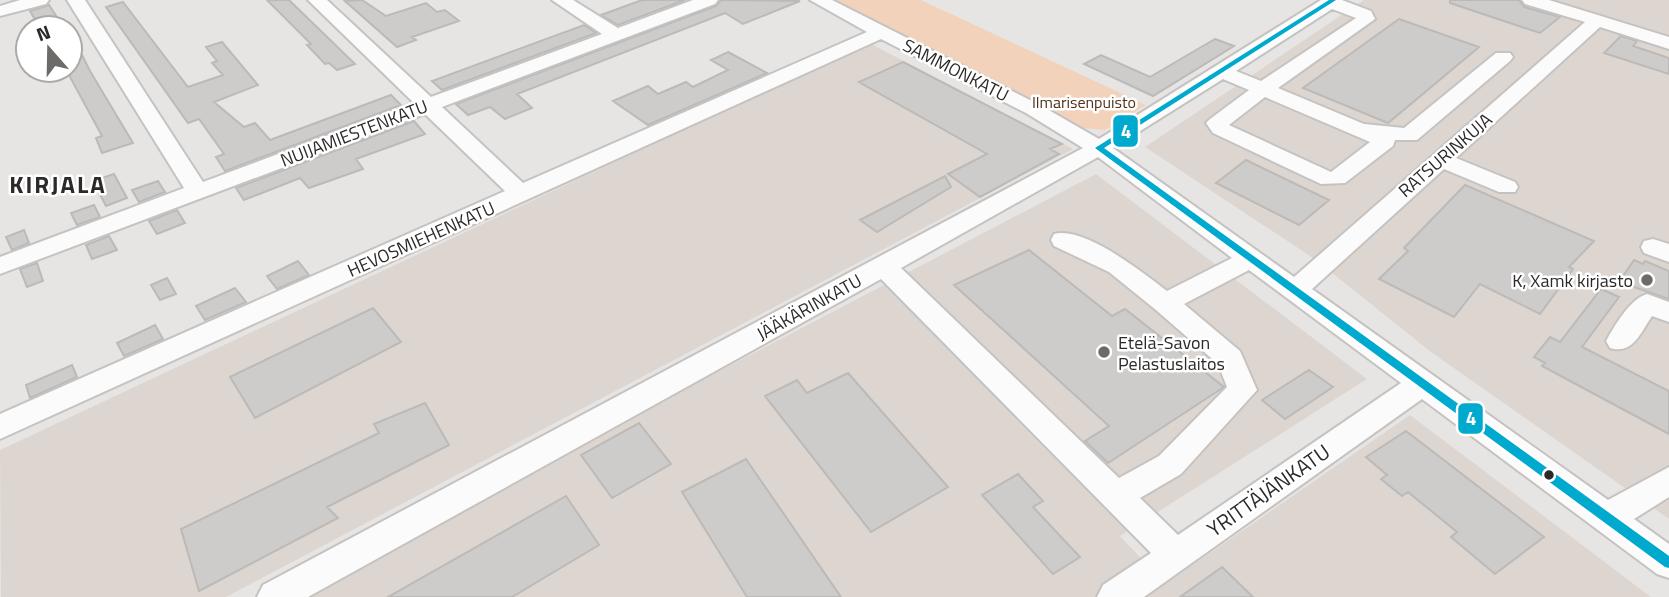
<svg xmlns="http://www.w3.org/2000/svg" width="1669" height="597" font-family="'Titillium Web',sans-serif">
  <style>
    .built { fill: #ddd6d0 }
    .green { fill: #f2d2bb }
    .building { fill: #cecccb; stroke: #bbbab8; stroke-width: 2 }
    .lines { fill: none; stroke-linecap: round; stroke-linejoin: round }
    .minor-casing { stroke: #c5c3c2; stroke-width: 4 }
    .minor { fill: #fbfbfb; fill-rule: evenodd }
    .bus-1-casing { stroke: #fff; stroke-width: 5 }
    .bus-1 { fill: #00a9ce; fill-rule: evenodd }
    .poi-dot { fill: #6d6b6a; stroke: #fff; stroke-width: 2.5 }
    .bus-dot { fill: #2c2a29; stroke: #fff; stroke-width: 2.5 }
    .labels { text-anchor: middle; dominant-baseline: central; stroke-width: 5; stroke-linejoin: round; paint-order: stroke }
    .far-park-label { font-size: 16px; fill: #513117; stroke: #fff }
    .street-label { font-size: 18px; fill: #2c2a29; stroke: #fff }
    .poi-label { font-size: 18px; fill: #2c2a29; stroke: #fff; text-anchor: end }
    .near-street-label { font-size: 21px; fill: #2c2a29; stroke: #fff }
    .district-label { font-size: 24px; font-weight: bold; letter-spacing: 2px; fill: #2c2a29; stroke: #fff }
    .line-badge { stroke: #fff; stroke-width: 2.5 }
    .badge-label { font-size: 19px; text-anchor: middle; font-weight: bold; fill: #fff }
  </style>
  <rect width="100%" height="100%" fill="#e7e5e3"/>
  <path class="built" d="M1364 0H1669V519L1431 352 1316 260 1145 147Z
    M869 43 1073 149 226 597H1L0 450Z
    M1096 174 1367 379 1120 536 1165 584 1410 415 1651 597H288Z"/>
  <path class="green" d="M830 0H921L1146 105 1105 130 1083 128Z"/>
  <path class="building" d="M267 0H289L355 64 337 70 329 63 325 64 307 45 311 44Z
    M362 0 386 16 426 3 437 12 445 10 459 21 412 37 416 40 397 47 345 1Z
    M642 0H685L618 25 601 15Z
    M721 0 800 1 743 24 725 13 517 94 532 108 505 119 490 107 468 115 456 104 716 6Z
    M1450 0H1519L1524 7 1560 17 1540 33 1450 3Z
    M123 2 188 87 223 75 212 63 217 61 206 47 222 42 258 85 214 102 244 127 255 123 270 140 391 95 401 105 225 171 216 157 224 154 199 119 188 123 106 7Z
    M49 5 64 28H40L30 11Z
    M1399 19 1479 47 1388 123 1303 88Z
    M584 25 596 33 442 90 432 81Z
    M70 31 90 71 133 143 102 153 96 138 102 136 70 77Z
    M1621 36 1637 41 1633 46 1669 58V74L1604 53Z
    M1215 39 1234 46 1153 96 1084 64 1101 55 1150 77Z
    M728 52 767 73 648 125 613 101 648 86 658 94 686 82 693 87 728 70 711 60Z
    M903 62 1062 144 1050 149 1059 154 980 197 948 174 987 154 859 82Z
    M414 121 425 134 356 159 363 169 309 188 300 178 244 200 236 188Z
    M1246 160 1329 200 1299 225 1216 183Z
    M114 174 127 198 106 206 93 181Z
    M945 176 951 187 877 232 860 220Z
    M158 181 165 192 139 202 132 190Z
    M1465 185 1594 241 1569 267 1573 269 1540 314 1480 284 1454 317 1379 279 1408 251 1404 248Z
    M94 205 100 217 77 225 71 213Z
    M177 210 185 223 157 234 149 221Z
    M24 230 29 243 12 250 6 237Z
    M109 236 117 250 92 259 86 245Z
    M1029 250 1112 316 1125 309 1224 387 1108 463 1085 441 1109 426 954 285Z
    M1634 260 1643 264 1645 261 1669 271V299L1619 282Z
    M298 261 309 275 277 289 267 276Z
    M37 263 43 281 27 287 20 269Z
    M167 278 176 294 160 300 151 285Z
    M235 288 246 302 205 320 196 306Z
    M1601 289 1619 297 1582 347 1669 391V434L1542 366 1545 363 1534 357 1550 337 1560 342Z
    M373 308 401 342 255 418 230 377Z
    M155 325 163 339 124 356 117 343Z
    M72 365 77 377 30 398 26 385Z
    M1309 370 1333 387 1285 419 1262 400Z
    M848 373 948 487 871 532 765 396 797 380 807 393Z
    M425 403 449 445 327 507 338 518 199 591 181 529 379 433 374 424Z
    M639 423 671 464 612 498 581 455Z
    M1406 431 1544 537 1495 574 1451 537 1457 532 1408 492 1402 496 1381 479 1387 475 1366 457Z
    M746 459 841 597H747L682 492Z
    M1018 474 1043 501 1033 507 1080 557 1053 574 982 495Z
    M566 496 599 545 512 597H388Z
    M1222 567 1253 597H1180Z"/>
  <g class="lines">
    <defs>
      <path id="minor" d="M20 0H49L46 4 0 16V6Z
        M67 0H85L203 182 414 103 308 0H327L431 97 602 34 552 0H573L618 28 693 0H718L715 4 442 107 523 183 867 32 810 0H832L1040 105 1099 139 1321 0H1342L1371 11 1375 19 1278 88 1364 124 1404 128 1496 53H1510L1513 57 1510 61 1417 140H1395L1393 146 1345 183 1321 184 1213 133 1206 123 1210 119 1249 90 1223 79 1113 148 1294 277 1585 22 1525 4 1522 0H1549L1669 37V49L1600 27 1456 158 1515 182 1518 187 1515 192H1499L1444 169 1312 289 1608 500 1669 467V497L1634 519 1669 544V578L1657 574 1422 399 1144 597H1097L1103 585 1151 553 881 279 308 597H257L263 585 1083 148 1026 113 881 39 0 439V414L505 191 425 114 0 274V257L184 188ZM1332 9 1356 18 1261 81 1236 71ZM1265 97 1370 142 1331 172 1229 125ZM1098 157 1232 258 1167 291C1143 273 1085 226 1054 234L1051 240 1054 246 1109 272 1156 310 1218 364 1227 387 1159 456 1119 478 901 268ZM1249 270 1401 383 1178 535 1140 498 1181 474 1257 390 1240 351 1184 304Z
        M1653 239 1669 244V262L1644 253 1641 247 1644 241Z
        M1647 294 1669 302V322L1652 316C1641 332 1633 355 1610 348L1606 341C1615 325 1630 299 1647 294Z"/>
    </defs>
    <use href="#minor" class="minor-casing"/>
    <use href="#minor" class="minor"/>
    <defs>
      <path id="bus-1" d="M1329 0H1336L1104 148 1669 556V568L1665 567 1095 148Z"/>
    </defs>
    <use href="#bus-1" class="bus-1-casing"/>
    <use href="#bus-1" class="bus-1"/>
  </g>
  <g class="poi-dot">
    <circle cx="1647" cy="280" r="7"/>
    <circle cx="1104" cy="352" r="7"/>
  </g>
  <circle class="bus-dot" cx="1549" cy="475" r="6"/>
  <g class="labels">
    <g class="far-park-label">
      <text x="1084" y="102">Ilmarisenpuisto</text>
    </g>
    <g class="street-label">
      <text transform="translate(956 70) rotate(27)">SAMMONKATU</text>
      <text transform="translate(354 133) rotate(-21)">NUIJAMIESTENKATU</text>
      <text transform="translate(1445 155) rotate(-41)">RATSURINKUJA</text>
      <text transform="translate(421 239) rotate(-24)">HEVOSMIEHENKATU</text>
      <text transform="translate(809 307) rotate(-29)">JÄÄKÄRINKATU</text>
    </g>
    <g class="poi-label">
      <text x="1633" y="280">K, Xamk kirjasto</text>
      <text x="1118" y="342" text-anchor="start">Etelä-Savon<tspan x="1118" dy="21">Pelastuslaitos</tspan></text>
    </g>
    <g class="near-street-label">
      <text transform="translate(1268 490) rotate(-35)">YRITTÄJÄNKATU</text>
    </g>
    <g class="district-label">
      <text x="58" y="184">KIRJALA</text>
    </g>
  </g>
  <g class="line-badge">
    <rect x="1112" y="114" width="27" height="34" rx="7" fill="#00a9ce"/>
    <rect x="1457" y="402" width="27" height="33" rx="7" fill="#00a9ce"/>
  </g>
  <g class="badge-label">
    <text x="1126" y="138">4</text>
    <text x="1471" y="425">4</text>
  </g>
  <g transform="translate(49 49) rotate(340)"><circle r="33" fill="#ffffff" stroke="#abaaa9" stroke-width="2"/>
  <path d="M0-5L12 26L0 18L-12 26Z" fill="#6d6b6a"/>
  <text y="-10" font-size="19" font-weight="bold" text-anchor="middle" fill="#2c2a29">N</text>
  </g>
</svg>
